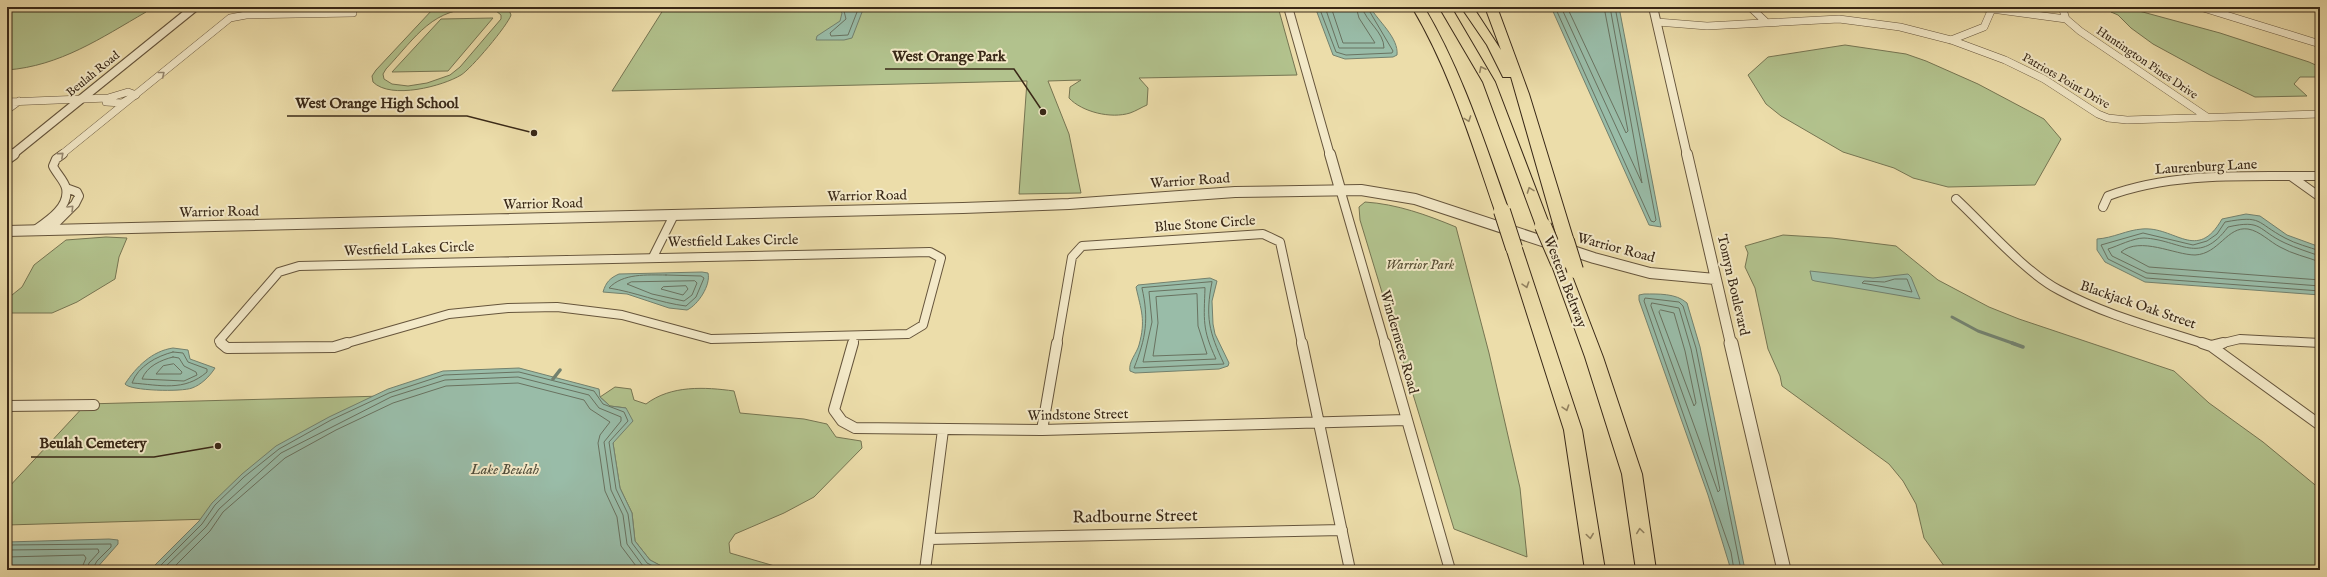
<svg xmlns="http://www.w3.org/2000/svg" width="2327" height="577" font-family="'IM FELL English',serif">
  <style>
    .green { fill: #b2c28d; stroke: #767552; fill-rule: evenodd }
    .water { fill: #99bca8; stroke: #73816e }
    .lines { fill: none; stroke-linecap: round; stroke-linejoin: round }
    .shore { stroke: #697260; stroke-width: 1 }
    .stream-far1 { stroke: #73816e; stroke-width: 3 }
    .stream { stroke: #73816e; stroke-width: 3.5 }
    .minor-far2-casing { stroke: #66553c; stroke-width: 8 }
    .minor-far1-casing { stroke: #66553c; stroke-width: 10 }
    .minor-casing { stroke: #66553c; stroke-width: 12 }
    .tertiary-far2-casing { stroke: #66553c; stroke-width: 10 }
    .tertiary-far1-casing { stroke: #66553c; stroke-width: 12 }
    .tertiary-casing { stroke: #66553c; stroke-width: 15 }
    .motorway-casing { stroke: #392817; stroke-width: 2 }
    .minor-far2 { stroke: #f3e9c8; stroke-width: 7 }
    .minor-far1 { stroke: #f3e9c8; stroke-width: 8 }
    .minor { stroke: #f3e9c8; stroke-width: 10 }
    .tertiary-far2 { stroke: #f3e9c8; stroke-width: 8 }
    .tertiary-far1 { stroke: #f3e9c8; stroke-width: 10 }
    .tertiary { stroke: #f3e9c8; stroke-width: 13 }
    .motorway { fill: #ecddaa; fill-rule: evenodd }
    .motorway-bridge-casing { stroke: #392817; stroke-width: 18; stroke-linecap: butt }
    .motorway-bridge { stroke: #ecddaa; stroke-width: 16 }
    .oneway { stroke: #928260 }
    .oneway2 { stroke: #968870 }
    .labels { text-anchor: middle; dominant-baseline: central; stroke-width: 4; stroke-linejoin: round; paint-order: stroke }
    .far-street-label { font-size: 12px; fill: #392817; stroke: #f3e9c8 }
    .street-label { font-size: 14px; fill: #392817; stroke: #f3e9c8 }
    .park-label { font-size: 14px; font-style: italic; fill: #574e34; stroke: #f3e9c8 }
    .water-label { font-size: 15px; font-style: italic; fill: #514d3b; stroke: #f3e9c8 }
    .near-street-label { font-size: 17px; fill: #392817; stroke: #f3e9c8 }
    .leader { fill: none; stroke: #392817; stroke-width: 1.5 }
    .callout-dot { fill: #392817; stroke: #f3e9c8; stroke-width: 1.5 }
    .callout-label { font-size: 15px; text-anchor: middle; font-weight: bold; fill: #392817; stroke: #f3e9c8; stroke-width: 4; stroke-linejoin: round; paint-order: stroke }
  </style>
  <rect width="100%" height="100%" fill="#ecddaa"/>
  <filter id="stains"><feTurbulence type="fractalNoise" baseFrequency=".005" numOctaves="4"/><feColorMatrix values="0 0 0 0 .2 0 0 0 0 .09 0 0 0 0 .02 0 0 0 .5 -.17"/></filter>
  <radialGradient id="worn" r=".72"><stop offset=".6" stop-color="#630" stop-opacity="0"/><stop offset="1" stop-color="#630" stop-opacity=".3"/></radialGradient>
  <path class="green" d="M7 7H149L146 12C101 38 60 66 7 70Z
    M456 7H503L509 10 511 15C508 25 471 69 461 75 443 86 391 100 373 82L372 76 376 70 433 9H442L441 11ZM482 8 495 10 501 15V19L460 67 450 75 427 83 408 86 392 84 384 79 383 74 386 69C417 36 432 7 482 8Z
    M665 7H1278L1297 75 1139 78 1148 88 1147 105C1142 107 1136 111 1130 113 1111 119 1082 112 1069 98L1070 87 1081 80 1048 81 1069 134 1081 193 1019 194 1027 81 612 91Z
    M2128 8 2220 33 2309 62 2320 67V77H2300L2294 84 2307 96 2255 97 2210 75 2153 44 2131 28 2118 15 2111 12Z
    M493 18 448 71 392 72 441 19Z
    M1845 45 1906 54 1926 61 1978 84 2044 119 2061 139 2035 185 1948 187 1913 178 1894 168 1843 152 1781 116 1766 104 1748 75 1768 57Z
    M1365 202C1397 204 1427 215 1456 227L1489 353 1520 488 1527 557 1454 529 1360 220 1359 207Z
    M1783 235 1832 238 1896 246 1938 280 1989 307 2019 319 2174 371 2209 403 2263 442 2320 489V570H1947L1924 538 1916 504 1903 481 1889 464 1782 386 1780 376 1768 349 1755 288 1745 267 1748 253 1745 246Z
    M106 237 127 238 119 257 115 279 77 302 52 313H7V299L22 287 34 265 66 240Z
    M615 387 631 389 634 400 646 404C671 385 705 387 734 391L740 413 804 419 827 424 836 437 861 441 862 448 814 497 784 513 735 534 729 543 730 553 778 567 774 570H669L650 560 635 541 632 513 620 488 616 463 613 443 626 408 610 406 600 397Z
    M421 395 346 515 7 525V489L86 404Z"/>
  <path class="water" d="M838 7H864L852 38 844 40H816L817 36 840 21 842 13Z
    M1315 7H1370C1378 21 1399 38 1397 55L1393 57 1345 59 1333 55Z
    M1551 7H1619L1661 227 1649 225Z
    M2246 214 2260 216 2287 235 2320 247V295L2145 282 2105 262 2097 250V239C2113 238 2127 230 2142 229 2175 226 2197 263 2222 219Z
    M1810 271 1873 278 1908 274 1911 277 1920 299 1815 281 1812 280Z
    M702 272 708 273C711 285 698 305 687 310L669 308 627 294 603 292C606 282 610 278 619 274Z
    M1210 278 1217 281 1212 301 1213 324 1215 334 1229 363 1228 366 1219 369 1135 373 1130 371C1128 362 1137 353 1139 345 1146 320 1141 310 1136 287L1138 285Z
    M1644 294C1658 294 1676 293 1687 303L1700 347 1745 570H1731L1708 495 1639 300V295Z
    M173 348 188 350 190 359 215 368C210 376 201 385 192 388 182 392 130 391 125 384 136 367 152 351 173 348Z
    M519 368 599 389 600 397 610 406 626 408 633 421 613 443 620 488 632 513 635 541 650 560 669 570H150L199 521 212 503 242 474 276 446 329 417 388 389 443 371Z
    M109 539 118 540V544L95 570H7V542Z"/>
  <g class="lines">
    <path class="shore" d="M843 7 846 19 830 33 831 36 848 35 859 7
      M1319 7 1336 52 1346 55 1392 53 1393 51 1367 7
      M1325 7 1339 48H1384C1384 32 1366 22 1362 7
      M1331 7 1343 43H1375L1359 18 1356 7
      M1555 7 1651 221 1654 222 1656 220 1615 7
      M1561 7 1642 183 1610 7
      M1567 7 1626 133 1628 131 1604 7
      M2320 251C2309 247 2296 244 2285 238 2255 222 2263 215 2225 222L2217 234 2207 241 2193 245 2143 233 2101 245 2108 259 2146 278 2320 291
      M2320 256C2308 252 2296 248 2285 243 2257 230 2263 219 2228 227 2199 266 2181 240 2144 238 2133 238 2118 246 2108 249L2112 256 2147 273 2320 286
      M2320 262C2307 257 2292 254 2280 247 2270 242 2260 231 2248 229 2227 226 2219 254 2195 255 2175 255 2140 236 2121 252L2149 267 2320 280
      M666 275 701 276 704 278 696 297 686 306C660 303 635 292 609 288 623 273 647 275 666 275Z
      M1895 279H1907L1912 292 1862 283 1864 281 1884 282Z
      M695 281 697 283 692 295 684 301 652 294 627 284 631 282Z
      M1212 282C1205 317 1209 332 1224 364L1134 368C1146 338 1149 319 1142 288Z
      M686 286 688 289 683 295 661 289 663 287Z
      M1205 288C1204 320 1202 329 1216 359L1143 362 1152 322 1149 292Z
      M1197 294 1198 326 1207 354 1153 356 1158 323 1156 297Z
      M1652 303 1679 308 1691 349 1720 490 1718 492 1651 306Z
      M1661 310 1674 313 1685 351 1696 403 1694 406 1659 312Z
      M173 352 183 353 188 362 207 369V372C184 392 160 385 132 383 138 366 157 356 173 352Z
      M173 357 179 358 184 366 196 372 197 375 184 381 142 379C147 366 161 360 173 357Z
      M174 364 182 372 181 374H156L163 366Z
      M7 545 111 544V547L97 561 92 570
      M7 550 98 549 99 552 89 563 87 570
      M7 557 84 555 86 558 81 570
      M156 570 202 524 215 505 244 477 279 449 331 420 389 393 444 375 519 372 594 391 603 404 624 412 628 421 609 442 616 489 628 514 632 543 647 563 661 570
      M162 570 206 527 219 509 281 453 391 397 445 380 518 377 589 395 599 408 621 417V421L604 442 611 490 623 515 627 544 643 566 650 570
      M171 570 210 531 223 512 285 458 336 430 393 403 446 386 518 383 584 400 590 409 610 422 600 435 598 443 605 491 617 517 621 546 639 570
      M1734 570 1731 552 1644 301 1645 298 1679 302 1683 306 1696 348 1741 570"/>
    <path class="stream-far1" d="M1952 317 1978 331 2015 344"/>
    <path class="stream" d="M2012 343 2023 347
      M553 379 560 370"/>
    <defs>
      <path id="minor-far2" d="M1750 7 1766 22
        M1977 7 2066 19
        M2062 7 2066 19 2080 31 2207 117
        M2200 7 2320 44
        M1657 22 1707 26 1839 19 1900 27 1951 40 2005 60 2044 79 2098 114 2108 118 2127 120 2320 114
        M1951 40 1984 27 1991 11
        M128 92 136 95 122 103 106 102 108 98Z
        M7 102 108 98
        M7 110 19 101
        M61 155 230 18 246 15 353 13"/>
      <path id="minor-far1" d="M2292 177 2320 197
        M1340 189 1385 344
        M1956 199C1984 225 2026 273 2059 290 2105 315 2156 328 2205 344
        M2103 207 2108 196C2176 171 2249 177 2320 176
        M35 230C48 221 70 207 66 188 64 180 56 173 53 166L56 159 63 154
        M49 230 75 204 79 196 77 192 66 188
        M653 257 674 215
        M223 344 219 341 279 272 299 266 930 252 941 258 923 325 908 334 711 339 622 315 557 307 508 308 449 314 344 344
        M853 344 855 336
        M1057 344 1072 257 1082 246 1263 234 1280 242 1302 344
        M2219 344 2240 339 2320 343"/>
      <path id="minor" d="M221 343 227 348 334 347 347 343
        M853 343 834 410 842 421 855 428 1042 430 1406 420
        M1302 343 1350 570
        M1385 343 1450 570
        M2202 343 2211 346 2320 425
        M2211 346 2223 343
        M7 406 94 405
        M1042 430 1057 343
        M930 539 1342 530
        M925 570 943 430"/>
      <path id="tertiary-far2" d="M1288 7 1330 155
        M1653 7 1687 155
        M12 155 195 7"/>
      <path id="tertiary-far1" d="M1330 154 1340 189
        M1687 154 1731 344
        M7 159 14 154
        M7 231 963 208 1069 204 1235 192 1361 190 1415 199 1594 258 1650 273 1715 279"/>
      <path id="tertiary" d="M1731 343 1784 570"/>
      <path id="motorway" d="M1412 7H1424C1462 71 1484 141 1509 211L1507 214 1502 215 1495 211C1471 141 1450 71 1412 7Z
        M1439 7H1451L1495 82 1550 226 1548 229H1538L1536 226 1483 82Z
        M1461 7H1473L1501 50 1485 7H1497L1529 94 1574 241 1571 244 1566 246 1558 241 1511 77H1503L1487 45Z
        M1514 243 1519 245 1522 248 1582 430 1605 570H1585L1564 430 1506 248 1509 245Z
        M1559 258 1565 260 1567 263 1603 357 1642 474 1656 570H1636L1622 474 1585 357 1551 263 1553 260Z"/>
    </defs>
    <use href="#minor-far2" class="minor-far2-casing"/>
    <use href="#minor-far1" class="minor-far1-casing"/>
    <use href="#minor" class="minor-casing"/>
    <use href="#tertiary-far2" class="tertiary-far2-casing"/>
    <use href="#tertiary-far1" class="tertiary-far1-casing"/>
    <use href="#tertiary" class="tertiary-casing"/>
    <use href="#motorway" class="motorway-casing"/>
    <use href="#minor-far2" class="minor-far2"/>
    <use href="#minor-far1" class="minor-far1"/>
    <use href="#minor" class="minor"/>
    <use href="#tertiary-far2" class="tertiary-far2"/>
    <use href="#tertiary-far1" class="tertiary-far1"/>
    <use href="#tertiary" class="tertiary"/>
    <use href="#motorway" class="motorway"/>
    <defs>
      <path id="motorway-bridge" d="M1502 211 1514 248
        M1543 226 1559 263
        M1566 241 1575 270"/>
    </defs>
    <use href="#motorway-bridge" class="motorway-bridge-casing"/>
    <use href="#motorway-bridge" class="motorway-bridge"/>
  </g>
  <defs><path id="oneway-chevron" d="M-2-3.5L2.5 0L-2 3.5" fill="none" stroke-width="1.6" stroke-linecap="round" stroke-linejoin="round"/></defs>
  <g class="oneway">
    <use href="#oneway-chevron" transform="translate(1482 69) rotate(-117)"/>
    <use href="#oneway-chevron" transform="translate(1468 119) rotate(70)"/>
    <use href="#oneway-chevron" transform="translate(1530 190) rotate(-110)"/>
    <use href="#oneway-chevron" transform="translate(1526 285) rotate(72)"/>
    <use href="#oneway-chevron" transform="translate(1566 408) rotate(72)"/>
    <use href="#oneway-chevron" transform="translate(1640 531) rotate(-98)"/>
    <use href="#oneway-chevron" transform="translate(1590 536) rotate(82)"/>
  </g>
  <g class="oneway2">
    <use href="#oneway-chevron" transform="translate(162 74) rotate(-39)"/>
    <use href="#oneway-chevron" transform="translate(61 155) rotate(-42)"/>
    <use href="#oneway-chevron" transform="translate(71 208) rotate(-45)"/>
  </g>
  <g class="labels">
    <g class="far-street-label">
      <text transform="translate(2147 63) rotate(34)">Huntington Pines Drive</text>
      <text transform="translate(93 74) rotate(-39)">Beulah Road</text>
      <text transform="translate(2066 81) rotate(30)">Patriots Point Drive</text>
    </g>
    <g class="street-label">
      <text transform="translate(2206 167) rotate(-3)">Laurenburg Lane</text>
      <text transform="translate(1190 181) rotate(-4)">Warrior Road</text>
      <text transform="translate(867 196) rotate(-1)">Warrior Road</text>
      <text transform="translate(543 204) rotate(-1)">Warrior Road</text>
      <text transform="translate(219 212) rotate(-1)">Warrior Road</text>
      <text transform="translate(1205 224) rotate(-4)">Blue Stone Circle</text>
      <text transform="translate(733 241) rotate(-1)">Westfield Lakes Circle</text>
      <text transform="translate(1616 248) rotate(15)">Warrior Road</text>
      <text transform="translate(409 249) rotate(-2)">Westfield Lakes Circle</text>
      <text transform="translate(1565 282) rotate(69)">Western Beltway</text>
      <text transform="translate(1733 285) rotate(77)">Tomyn Boulevard</text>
      <text transform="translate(2138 305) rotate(19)">Blackjack Oak Street</text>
      <text transform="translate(1399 342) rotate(74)">Windermere Road</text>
      <text transform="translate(1078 415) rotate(-1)">Windstone Street</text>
    </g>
    <g class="park-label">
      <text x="1420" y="265">Warrior Park</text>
    </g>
    <g class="water-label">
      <text x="505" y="469">Lake Beulah</text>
    </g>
    <g class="near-street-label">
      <text transform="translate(1135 517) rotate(-1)">Radbourne Street</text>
    </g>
  </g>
  <path class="leader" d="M1043 112L1014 69H885M534 133L467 116H287M218 446L154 457H31"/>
  <g class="callout-dot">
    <circle cx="1043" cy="112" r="4"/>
    <circle cx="534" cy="133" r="4"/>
    <circle cx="218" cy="446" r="4"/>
  </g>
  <g class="callout-label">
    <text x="949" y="61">West Orange Park</text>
    <text x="377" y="108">West Orange High School</text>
    <text x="93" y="448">Beulah Cemetery</text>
  </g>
  <rect width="2327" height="577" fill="none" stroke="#ecddaa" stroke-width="24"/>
  <rect x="8" y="8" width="2311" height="561" fill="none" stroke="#392817" stroke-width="2"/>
  <rect x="12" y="12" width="2303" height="553" fill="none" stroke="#392817"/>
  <rect width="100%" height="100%" filter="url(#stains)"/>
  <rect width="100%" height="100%" fill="url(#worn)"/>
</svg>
